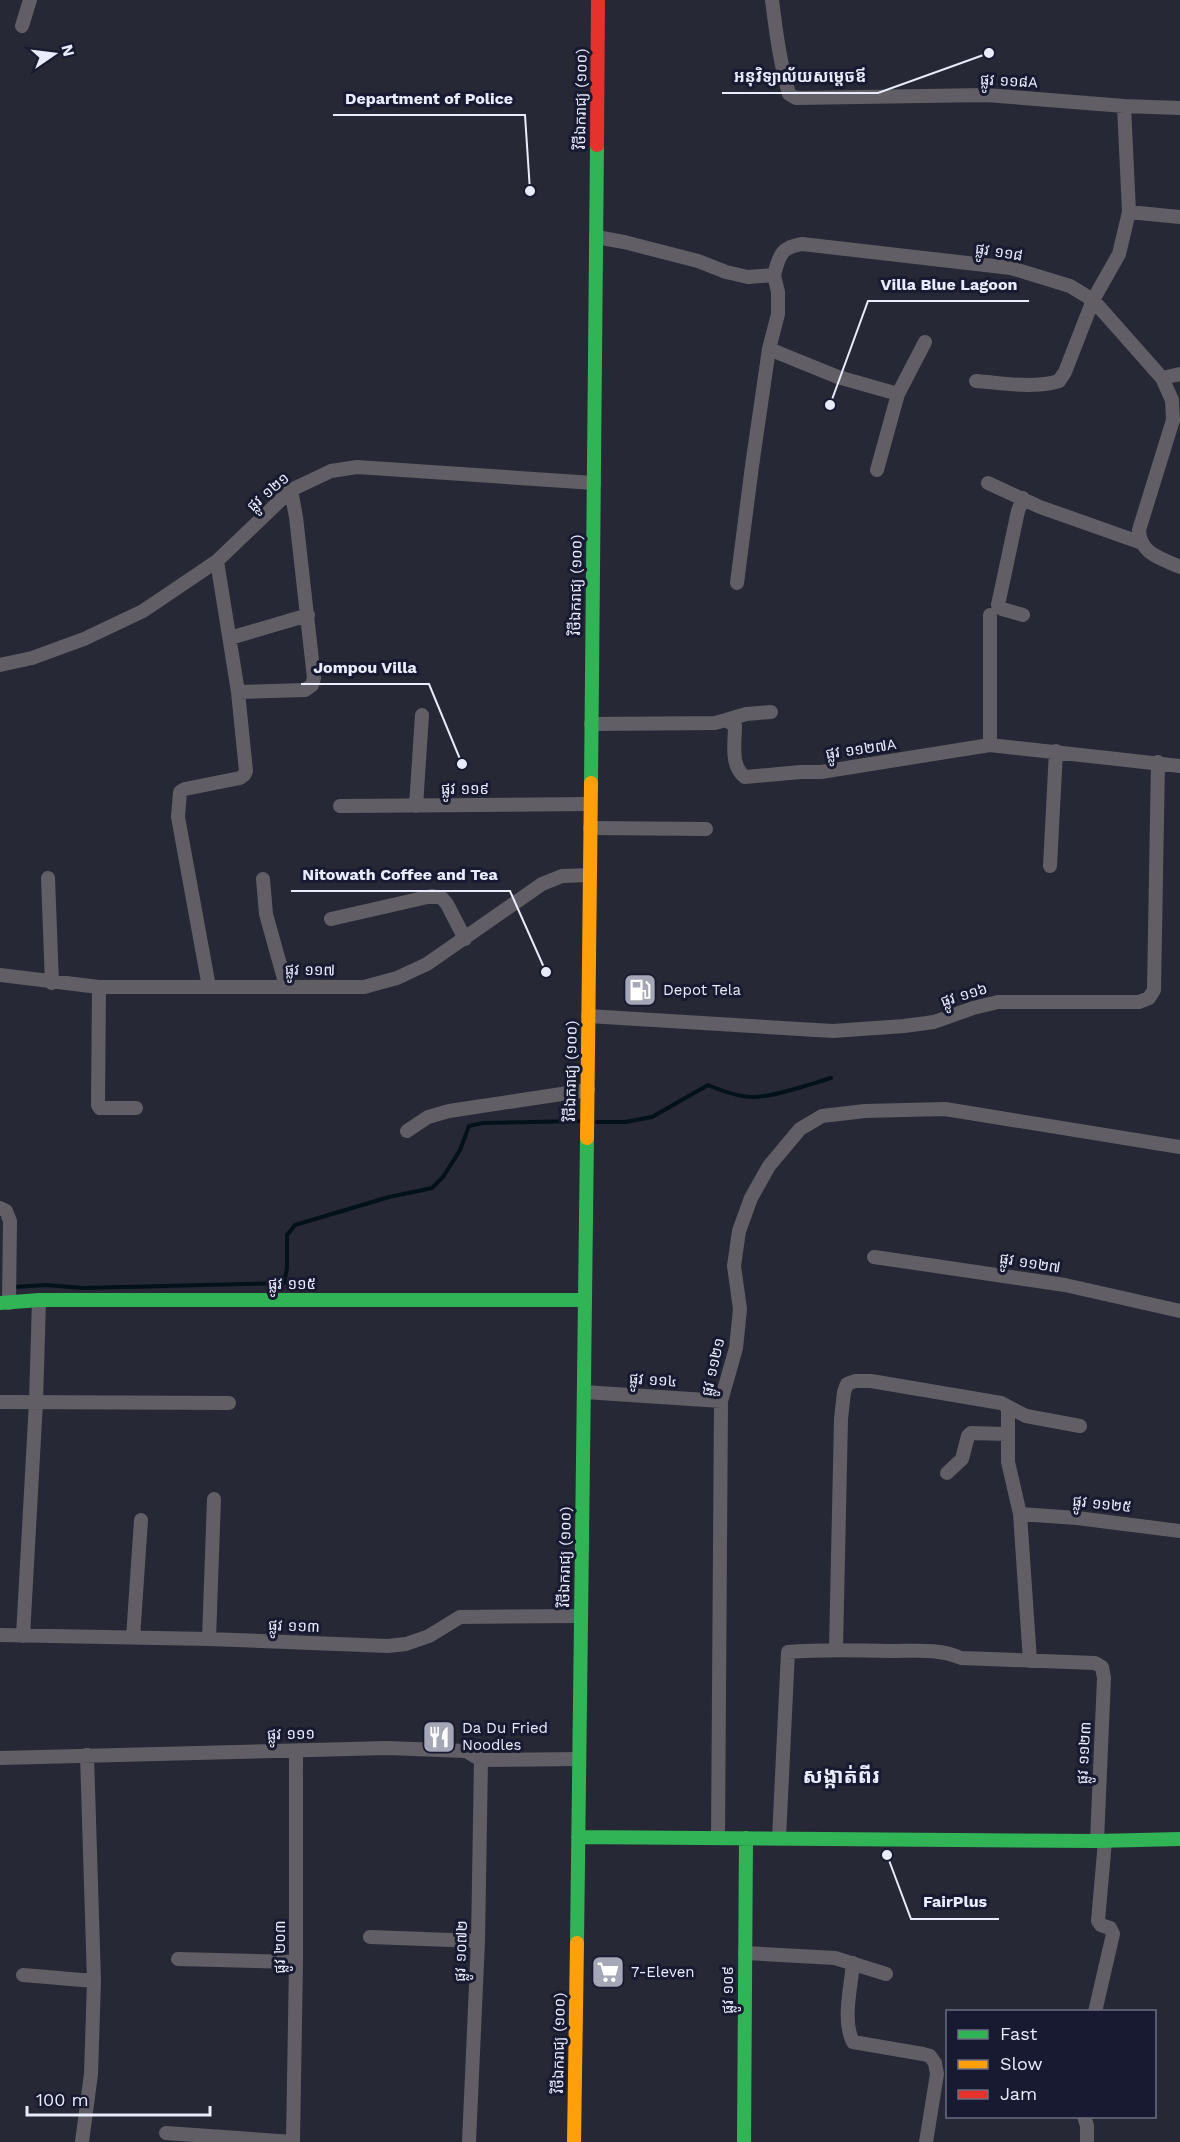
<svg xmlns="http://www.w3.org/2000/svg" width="1180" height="2142" font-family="'Work Sans','Noto Sans Khmer',sans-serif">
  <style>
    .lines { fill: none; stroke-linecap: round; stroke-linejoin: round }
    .stream { stroke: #031118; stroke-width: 4 }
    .street { stroke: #615f65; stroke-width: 14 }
    .fast { stroke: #30b455; stroke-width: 14 }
    .slow { stroke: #ff9f0a; stroke-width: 14 }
    .jam { stroke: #e5322d; stroke-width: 14 }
    .labels { text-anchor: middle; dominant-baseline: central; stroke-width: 6; stroke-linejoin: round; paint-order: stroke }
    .street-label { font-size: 15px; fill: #e9ecfc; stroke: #171a30 }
    .poi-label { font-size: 15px; fill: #e9ecfc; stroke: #171a30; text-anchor: start }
    .district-label { font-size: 21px; font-weight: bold; fill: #e9ecfc; stroke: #171a30 }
    .leader { fill: none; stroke: #e9ecfc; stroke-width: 2 }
    .callout-dot { fill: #e9ecfc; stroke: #171a30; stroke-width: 2 }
    .callout-label { font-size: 16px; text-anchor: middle; font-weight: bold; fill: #e9ecfc; stroke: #171a30; stroke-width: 6; stroke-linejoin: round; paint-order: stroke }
  </style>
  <rect width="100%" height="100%" fill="#262835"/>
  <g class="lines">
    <path class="stream" d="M597 1122H625L652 1117 708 1085C722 1091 738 1097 753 1097 774 1097 811 1084 831 1078
      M13 1287 46 1285 83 1288 284 1283 287 1268V1235L295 1225 389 1197 432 1188 443 1177 460 1150 469 1126 483 1123 580 1121"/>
    <path class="street" d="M772 0C776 32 780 63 789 94L796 98 986 95 1124 106 1180 108
      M22 26 30 0
      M1129 212 1180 217
      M596 237 624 242 698 261 726 272 748 277 774 275C779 256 781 247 802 244L1011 268 1070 286 1093 300 1162 378 1172 400 1173 420 1139 530C1140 554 1161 558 1180 567
      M769 349 838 377 898 394
      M1162 378 1180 374
      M976 381C1003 383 1033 389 1059 381L1065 372 1093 300 1119 254 1129 212 1124 106
      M877 470 898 394 925 342
      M988 483 1040 507 1139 542
      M1023 498 1018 511 998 605 1002 609 1023 615
      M737 583 752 466 769 349 778 314V292L774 275
      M990 615V745
      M230 638 308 615
      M0 665 32 658 84 639 143 611 217 561 291 490 331 471 357 467 594 483
      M238 692 305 690 312 685 314 678 296 517 291 490
      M726 720 746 714 771 712
      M591 724 715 723 726 720 735 726C735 743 730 766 745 777L801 772H821L990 745 1180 766
      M340 806 590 804
      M416 806 422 715
      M590 828 706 829
      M1050 866 1056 751
      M48 878 52 983
      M263 879 266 914 286 986
      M331 919 432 896 442 898 447 904 465 939
      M0 975 99 987H364L397 978 427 964 542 884 562 876 590 875
      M99 987 98 1105 100 1108H136
      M209 987 178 817 180 792 185 789 240 778 244 775 246 771 238 692 217 561
      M588 1016 833 1031 904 1026 934 1022 973 1008 998 1002H1139L1149 998 1154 990 1158 762
      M407 1131 428 1117 449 1111 588 1090
      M0 1208 6 1211 10 1221 9 1303
      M874 1257 1065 1285 1180 1311
      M584 1392 721 1401
      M0 1402 229 1403
      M1008 1407V1462L1020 1514 1030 1661
      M947 1473 962 1459 968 1436 971 1433 1007 1434
      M1020 1514 1077 1518 1180 1531
      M0 1635 209 1639 388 1646 406 1644 429 1636 460 1617 581 1616
      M23 1636 36 1402 39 1300
      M133 1638 141 1520
      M209 1639 214 1499
      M836 1649 841 1419 844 1392 847 1384 855 1381H871L1001 1403 1026 1416 1080 1426
      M0 1758 387 1748 466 1751 481 1760 579 1759
      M718 1838 721 1401 736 1348 740 1309 734 1266 739 1231 751 1198 769 1166 800 1129 822 1116 865 1111 945 1109 1180 1147
      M779 1838 788 1652C822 1649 857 1650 891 1651 914 1651 939 1648 961 1658L1095 1663 1102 1667 1104 1678 1097 1841
      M370 1937 478 1941
      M745 1953 835 1958 886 1974
      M178 1959 296 1962
      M853 1963C851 1988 842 2020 853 2042L923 2054 930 2056 935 2063 937 2074 926 2142
      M23 1975 94 1981
      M1095 2012 1113 1934 1110 1928 1101 1925 1098 1921 1105 1841
      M1084 2116 1087 2126V2142
      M166 2133 293 2142
      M82 2142 91 2074 94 1981 87 1755
      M293 2142 296 1962V1751
      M469 2142 478 1941 481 1760"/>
    <path class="fast" d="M591 783 597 145
      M0 1303 39 1300H585
      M578 1837 1097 1841 1180 1839
      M577 1943 587 1138
      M744 2142 746 1838"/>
    <path class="slow" d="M587 1138 591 783
      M574 2142 577 1943"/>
    <path class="jam" d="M597 145 598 0"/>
  </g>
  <defs>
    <symbol id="fuel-square" viewBox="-11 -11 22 22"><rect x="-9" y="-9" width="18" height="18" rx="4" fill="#a5a7b6" stroke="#171a30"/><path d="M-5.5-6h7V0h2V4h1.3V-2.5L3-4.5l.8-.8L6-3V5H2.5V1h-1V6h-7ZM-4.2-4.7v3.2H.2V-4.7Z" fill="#fff"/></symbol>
    <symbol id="restaurant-square" viewBox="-11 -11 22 22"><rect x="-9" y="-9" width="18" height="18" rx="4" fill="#a5a7b6" stroke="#171a30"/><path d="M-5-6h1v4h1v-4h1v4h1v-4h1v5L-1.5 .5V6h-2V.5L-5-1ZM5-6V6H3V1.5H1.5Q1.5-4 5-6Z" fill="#fff"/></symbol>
    <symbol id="supermarket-square" viewBox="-11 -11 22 22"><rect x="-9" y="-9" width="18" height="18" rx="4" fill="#a5a7b6" stroke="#171a30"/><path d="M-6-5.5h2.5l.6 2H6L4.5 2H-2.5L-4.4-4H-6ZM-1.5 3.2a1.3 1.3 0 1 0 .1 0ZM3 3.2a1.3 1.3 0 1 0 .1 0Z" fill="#fff"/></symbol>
  </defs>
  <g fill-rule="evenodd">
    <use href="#fuel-square" x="621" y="971" width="38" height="38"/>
    <use href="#restaurant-square" x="420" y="1718" width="38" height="38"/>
    <use href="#supermarket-square" x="589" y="1953" width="38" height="38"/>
  </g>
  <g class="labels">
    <g class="street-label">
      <text transform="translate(1009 81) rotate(3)">ផ្លូវ ១១៨A</text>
      <text transform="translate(581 99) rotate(-89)">វិថីឯករាជ្យ (១០០)</text>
      <text transform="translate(999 252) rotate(9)">ផ្លូវ ១១៨</text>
      <text transform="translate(268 492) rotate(-41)">ផ្លូវ ១២១</text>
      <text transform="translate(576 585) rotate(-89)">វិថីឯករាជ្យ (១០០)</text>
      <text transform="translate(861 749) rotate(-8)">ផ្លូវ ១១២៧A</text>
      <text x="465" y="789">ផ្លូវ ១១៩</text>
      <text transform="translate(310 970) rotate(1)">ផ្លូវ ១១៧</text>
      <text transform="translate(964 995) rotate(-17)">ផ្លូវ ១១៦</text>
      <text transform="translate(571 1071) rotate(-89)">វិថីឯករាជ្យ (១០០)</text>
      <text transform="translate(1030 1263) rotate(9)">ផ្លូវ ១១២៧</text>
      <text x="292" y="1284">ផ្លូវ ១១៥</text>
      <text transform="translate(713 1367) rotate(-77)">ផ្លូវ ១១២១</text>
      <text transform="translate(653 1380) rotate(4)">ផ្លូវ ១១៤</text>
      <text transform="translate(1102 1504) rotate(6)">ផ្លូវ ១១២៥</text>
      <text transform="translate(565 1557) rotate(-89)">វិថីឯករាជ្យ (១០០)</text>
      <text transform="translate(294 1626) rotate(2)">ផ្លូវ ១១៣</text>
      <text transform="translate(291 1734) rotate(-1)">ផ្លូវ ១១១</text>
      <text transform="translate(1084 1753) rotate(-87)">ផ្លូវ ១១២៣</text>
      <text transform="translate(280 1947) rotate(-90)">ផ្លូវ ២០៣</text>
      <text transform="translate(461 1951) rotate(-88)">ផ្លូវ ១០៧២</text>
      <text transform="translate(728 1990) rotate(-90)">ផ្លូវ ១០៩</text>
      <text transform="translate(559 2043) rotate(-89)">វិថីឯករាជ្យ (១០០)</text>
    </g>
    <g class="poi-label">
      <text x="663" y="990">Depot Tela</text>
      <text x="462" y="1728">Da Du Fried<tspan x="462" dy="17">Noodles</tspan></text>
      <text x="631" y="1972">7-Eleven</text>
    </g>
    <g class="district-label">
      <text x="841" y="1775">សង្កាត់ពីរ</text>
    </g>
  </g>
  <path class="leader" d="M989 53L878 93H722M530 191L525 115H333M830 405L868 301H1029M462 764L429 684H301M546 972L510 891H291M887 1855L911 1919H999"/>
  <g class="callout-dot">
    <circle cx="989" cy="53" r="6"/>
    <circle cx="530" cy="191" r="6"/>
    <circle cx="830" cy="405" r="6"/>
    <circle cx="462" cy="764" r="6"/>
    <circle cx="546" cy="972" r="6"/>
    <circle cx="887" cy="1855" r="6"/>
  </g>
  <g class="callout-label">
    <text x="800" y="82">អនុវិទ្យាល័យសម្តេចឪ</text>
    <text x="429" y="104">Department of Police</text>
    <text x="949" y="290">Villa Blue Lagoon</text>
    <text x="365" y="673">Jompou Villa</text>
    <text x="400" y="880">Nitowath Coffee and Tea</text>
    <text x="955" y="1907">FairPlus</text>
  </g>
  <rect x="946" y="2010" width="210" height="108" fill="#171a30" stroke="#6b6e82" stroke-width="1.5"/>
  <rect x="958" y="2030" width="30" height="9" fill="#30b455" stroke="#6b6e82" stroke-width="1.5"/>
  <text x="1000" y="2040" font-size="18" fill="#e9ecfc">Fast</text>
  <rect x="958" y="2060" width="30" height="9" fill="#ff9f0a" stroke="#6b6e82" stroke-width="1.5"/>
  <text x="1000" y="2070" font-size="18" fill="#e9ecfc">Slow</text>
  <rect x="958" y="2090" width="30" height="9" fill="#e5322d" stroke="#6b6e82" stroke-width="1.5"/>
  <text x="1000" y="2100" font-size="18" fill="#e9ecfc">Jam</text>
  <g transform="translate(54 54) rotate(76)" stroke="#171a30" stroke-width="4.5" paint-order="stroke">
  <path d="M0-4.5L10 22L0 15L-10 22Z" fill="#e9ecfc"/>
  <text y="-9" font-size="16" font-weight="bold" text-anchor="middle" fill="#e9ecfc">N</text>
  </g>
  <path d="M27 2106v9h183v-9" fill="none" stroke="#e9ecfc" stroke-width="3"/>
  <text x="36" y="2106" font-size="18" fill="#e9ecfc" stroke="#171a30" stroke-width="4.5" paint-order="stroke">100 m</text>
</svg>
